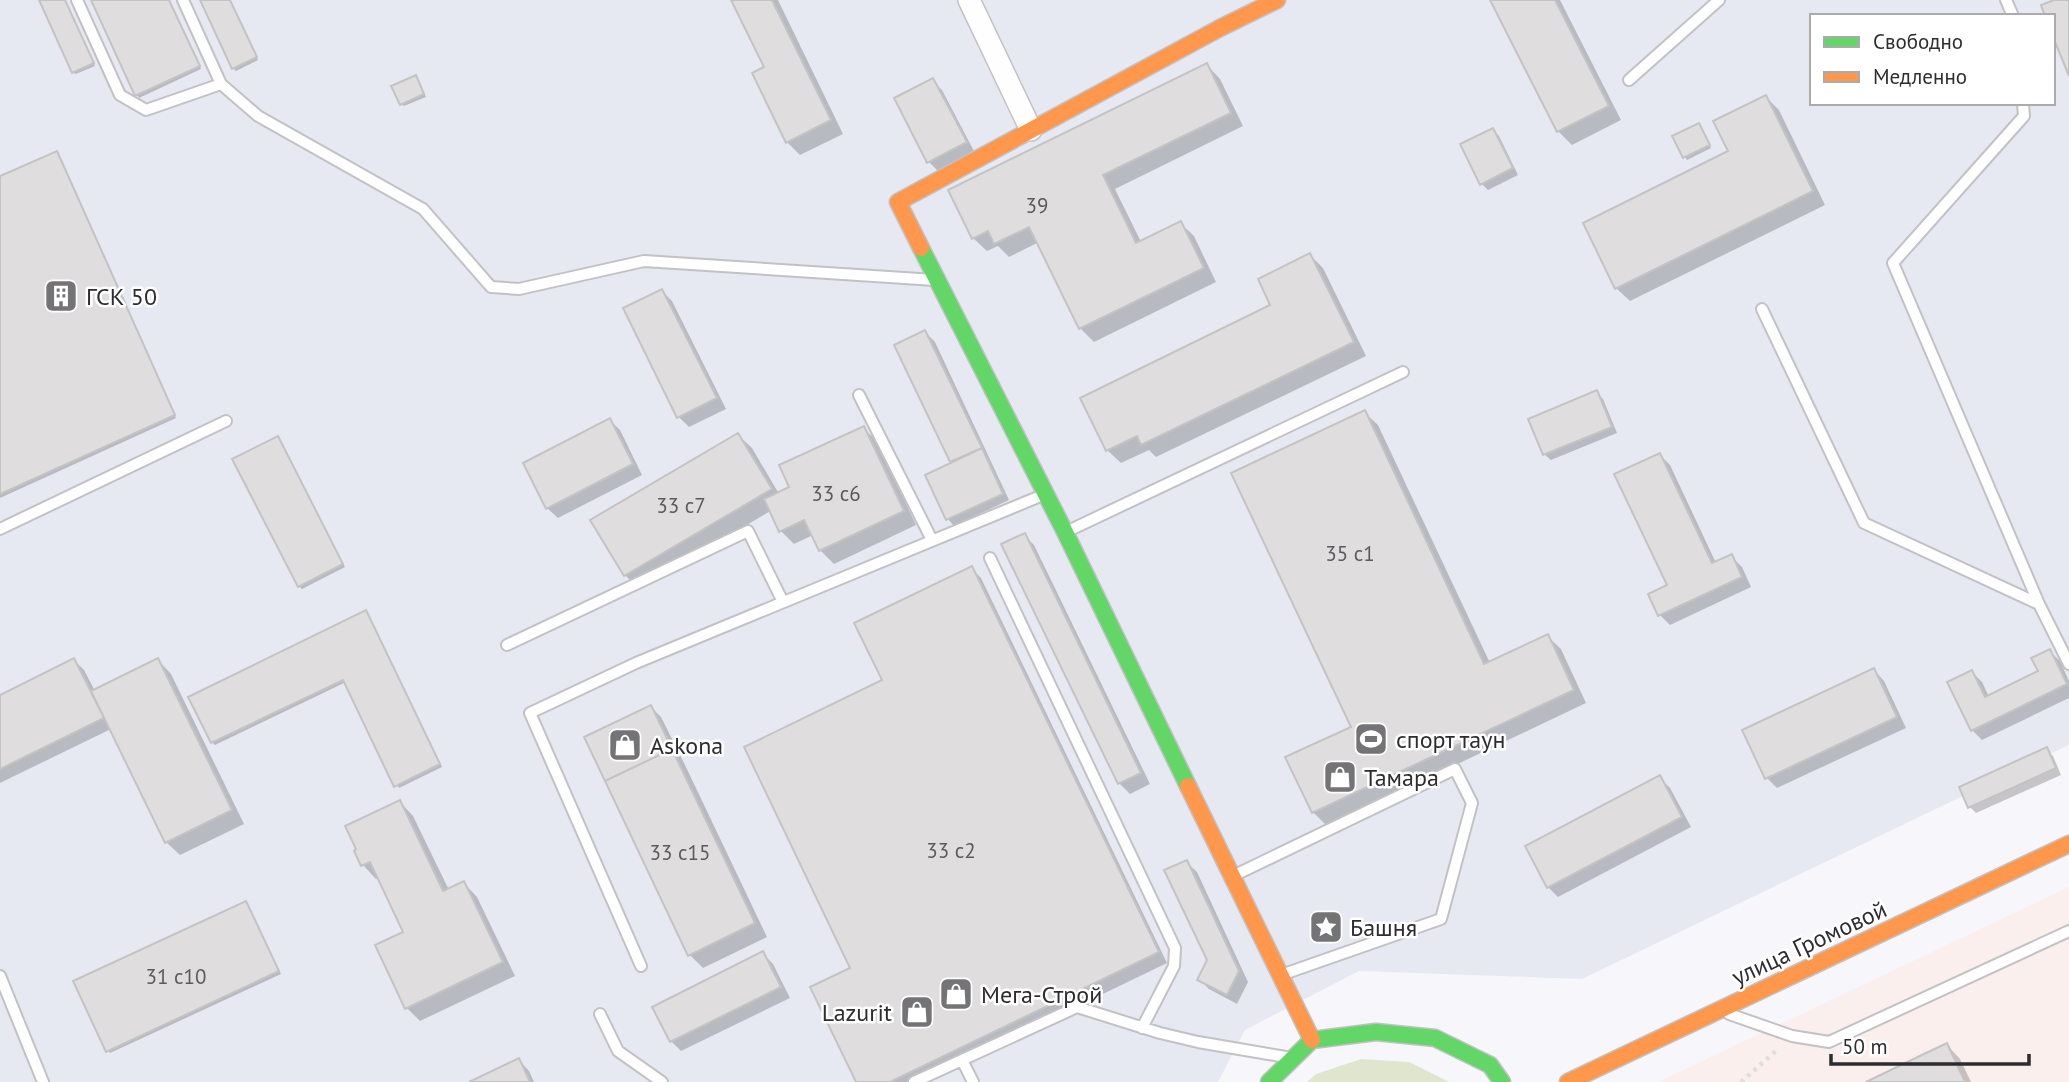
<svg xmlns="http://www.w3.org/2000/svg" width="2069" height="1082" font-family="'PT Sans',sans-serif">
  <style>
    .commercial { fill: #faefed }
    .built { fill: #e7e9f2; fill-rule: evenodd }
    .green { fill: #e0e5cd }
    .shadow { fill: #0003 }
    .building { fill: #dfddde; stroke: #c4c3c4; stroke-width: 2 }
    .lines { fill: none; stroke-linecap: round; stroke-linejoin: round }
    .lane-casing { stroke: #c2c2c5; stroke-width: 14 }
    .street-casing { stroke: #c2c2c5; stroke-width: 24 }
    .fast-casing { stroke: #c2c2c5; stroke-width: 19 }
    .slow-casing { stroke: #c2c2c5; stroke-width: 19 }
    .path { stroke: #dededf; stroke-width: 4.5; stroke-dasharray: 3.5 5; stroke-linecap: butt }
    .lane { stroke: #fefefe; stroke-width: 10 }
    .street { stroke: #fefefe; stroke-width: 21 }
    .fast { stroke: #63d668; stroke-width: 16 }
    .slow { stroke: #ff974d; stroke-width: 16 }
    .labels { text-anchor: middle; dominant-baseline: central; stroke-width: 5; stroke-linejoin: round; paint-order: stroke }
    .number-label { font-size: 21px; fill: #5a595c }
    .poi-label { font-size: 24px; fill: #2d2d30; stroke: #fff; text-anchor: start }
    .street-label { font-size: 24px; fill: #2d2d30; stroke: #fff }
  </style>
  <rect width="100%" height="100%" fill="#f7f7fb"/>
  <path class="commercial" d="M2069 887V1082H1658Z"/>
  <path class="built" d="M0 0H2069V745L1582 979 1359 971 1245 1030 1218 1082H0ZM1812 16H2053V103H1812Z"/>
  <path class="green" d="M1361 1059 1409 1062 1449 1082H1307L1316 1074Z"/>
  <path class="shadow" d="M41 0H65L95 66 76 74 73 72Z
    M93 0H169L201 69 139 98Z
    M202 0H230L258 60 236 71 233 68Z
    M733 0H778L843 134 800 155 787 142 766 68Z
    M1492 0H1560L1621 120 1572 145 1558 131Z
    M1207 65 1220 79 1243 126 1115 189 1141 242 1180 223 1194 236 1216 282 1094 342 1080 328 1039 242 1009 257 998 246 987 251 973 238Z
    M416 77 426 97 404 106 401 104Z
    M932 80 942 90 975 153 939 172 929 162Z
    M1766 97 1779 110 1825 205 1630 301 1616 288 1731 152Z
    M1701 127 1711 148 1687 160 1685 157Z
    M1493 130 1499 136 1518 175 1488 190 1481 183Z
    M57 153 176 418 0 498V178Z
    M1310 255 1323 268 1366 356 1156 457 1149 450 1121 463 1107 450 1273 306Z
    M662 291 672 301 726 409 689 427 679 417Z
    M925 332 935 342 1009 500 954 526 948 519 927 476 954 463 896 346Z
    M1596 392 1603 399 1617 433 1551 460 1544 454Z
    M1364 412 1378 425 1490 663 1547 636 1561 649 1586 703 1327 826 1313 812 1353 728Z
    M610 420 620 430 642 475 558 518 547 508Z
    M863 428 877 441 916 525 834 564 820 550 813 535 794 544 781 531 772 510 639 589 625 575 593 521 738 435 752 448 779 494 791 488Z
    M280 441 345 567 302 589 299 586Z
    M1660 455 1670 465 1716 563 1731 556 1742 567 1751 587 1670 625 1660 615 1650 595 1669 586Z
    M1024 535 1034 545 1150 784 1130 794 1119 783 1004 545Z
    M971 568 981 578 1167 963 921 1082H857L852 969 884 681Z
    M368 615 442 767 399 788 346 682 215 745 212 742 190 697Z
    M2049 651 2060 661 2069 681V698L1982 740 1972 730V672L1982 682 1989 697 2040 672Z
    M74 660 84 670 95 691 158 660 171 674 244 824 180 855 166 842 111 729 0 783V697Z
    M1874 670 1884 681 1906 728 1777 788 1767 778 1745 731Z
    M651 707 661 717 685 765 767 937 703 968 690 955Z
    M2046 750 2053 756 2061 775 1976 813 1970 807Z
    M1660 778 1670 788 1691 827 1558 897 1548 887Z
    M400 802 413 816 449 890 464 883 477 897 515 976 420 1021 407 1008 406 933 379 877 376 879 363 865 356 852Z
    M1186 862 1197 872 1248 982 1237 1004 1209 989 1199 979 1209 960Z
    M246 903 281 974 110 1053 108 1051Z
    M763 954 773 964 790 998 681 1051 671 1041Z
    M1947 1045 1960 1059 1971 1082H1870Z
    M519 1060 529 1071 534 1082H473Z"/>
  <path class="building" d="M39 0H65L94 63 72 73Z
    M91 0H169L200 66 135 96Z
    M200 0H230L257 57 232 69Z
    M731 0H772L831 120 786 143 752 73 764 67Z
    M1490 0H1555L1609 106 1557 132Z
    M2054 0H2069V76L2053 37V16H2045L2041 5Z
    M1207 63 1231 113 1103 175 1136 243 1181 221 1204 268 1079 329 1029 227 994 244 988 231 972 239 948 190Z
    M416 75 424 94 400 105 391 86Z
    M933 78 967 142 927 163 894 98Z
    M1766 95 1813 191 1615 289 1583 223 1728 151 1713 121Z
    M1699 123 1710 145 1683 158 1672 136Z
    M1493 128 1513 168 1480 185 1460 144Z
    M57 151 175 415 0 494V176Z
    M1310 253 1354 342 1141 445 1137 436 1106 451 1080 398 1270 305 1258 279Z
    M662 289 717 398 677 418 623 308Z
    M925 330 982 448 950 462 894 345Z
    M1597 390 1612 427 1543 455 1528 419Z
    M1365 410 1484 664 1548 634 1574 690 1312 813 1285 757 1351 727 1231 473Z
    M610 418 633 464 546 509 523 463Z
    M864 426 904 511 819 551 804 520 779 532 764 499 789 487 779 465Z
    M738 433 772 489 624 576 590 520Z
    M278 436 343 564 298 587 232 459Z
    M982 448 1003 494 946 520 925 475Z
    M1660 453 1712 563 1732 554 1742 577 1658 616 1648 594 1667 585 1614 474Z
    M1025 533 1141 773 1118 784 1001 544Z
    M972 566 1159 952 890 1082H856L810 987 850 968 744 747 882 680 854 623Z
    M366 610 440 764 394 787 343 680 211 743 188 697Z
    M2050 649 2067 684 1971 731 1947 682 1972 670 1985 697 2038 671 2031 658Z
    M74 658 104 718 0 769V695Z
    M158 658 232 810 165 843 91 691Z
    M1874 668 1897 717 1765 779 1742 730Z
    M651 705 672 749 605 781 584 737Z
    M2047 747 2056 768 1968 808 1959 787Z
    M672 749 755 923 688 956 605 781Z
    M1660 775 1682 817 1547 888 1525 846Z
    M400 800 443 891 464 881 503 962 405 1009 375 945 403 932 370 862 361 866 354 851 356 849 345 826Z
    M1187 860 1239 971 1227 995 1197 980 1207 960 1164 870Z
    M246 901 279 971 106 1052 73 981Z
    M763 951 781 987 670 1042 652 1007Z
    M1947 1043 1965 1082H1866L1926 1053Z
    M519 1058 530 1082H469Z"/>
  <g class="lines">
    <defs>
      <path id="lane" d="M77 0 120 95 146 110 221 84
        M183 0 221 84 258 116 423 209 491 287 519 289 644 261 935 280
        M2006 0 2013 16
        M1629 80 1719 0
        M2023 103 2024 116 1893 263 2039 604 2069 664
        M1762 309 1864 523 2039 604
        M859 395 932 540
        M0 529 226 421
        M1068 531 1403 372
        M990 558 1175 948 1174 966 1142 1028
        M507 645 748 531 783 602
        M1235 875 1455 769 1472 803 1441 919 1281 975
        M641 966 530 713 636 663 1043 495
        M0 976 43 1082
        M600 1014 618 1051 662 1082
        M1729 1014 1792 1036 1829 1042 2069 931
        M962 1060 973 1082
        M914 1082 1077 1007 1160 1033 1198 1042 1286 1057"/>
      <path id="street" d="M969 0 1031 130"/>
      <path id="fast" d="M921 248 1065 532 1188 786
        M1269 1082 1312 1040 1376 1032 1435 1038 1490 1065 1502 1082"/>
      <path id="slow" d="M921 248 898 202 1220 28 1277 0
        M1188 786 1312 1040
        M1568 1082 2069 844"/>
    </defs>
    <use href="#lane" class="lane-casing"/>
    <use href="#street" class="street-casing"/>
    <use href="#fast" class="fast-casing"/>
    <use href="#slow" class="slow-casing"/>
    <path class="path" d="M1741 1082 1777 1050"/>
    <use href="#lane" class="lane"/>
    <use href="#street" class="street"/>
    <use href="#fast" class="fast"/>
    <use href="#slow" class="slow"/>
  </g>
  <defs>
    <symbol id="building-square" viewBox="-11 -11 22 22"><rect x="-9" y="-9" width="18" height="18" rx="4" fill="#747477" stroke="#fff"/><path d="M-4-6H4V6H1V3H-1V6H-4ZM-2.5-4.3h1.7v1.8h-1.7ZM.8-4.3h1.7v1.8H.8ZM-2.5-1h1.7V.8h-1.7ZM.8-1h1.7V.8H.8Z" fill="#fff"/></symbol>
    <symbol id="stadium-square" viewBox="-11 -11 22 22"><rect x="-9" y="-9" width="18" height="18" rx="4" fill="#747477" stroke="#fff"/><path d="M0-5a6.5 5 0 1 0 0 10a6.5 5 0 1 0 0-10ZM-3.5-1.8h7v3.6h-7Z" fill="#fff"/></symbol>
    <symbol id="shop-square" viewBox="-11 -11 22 22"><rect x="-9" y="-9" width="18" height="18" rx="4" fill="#747477" stroke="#fff"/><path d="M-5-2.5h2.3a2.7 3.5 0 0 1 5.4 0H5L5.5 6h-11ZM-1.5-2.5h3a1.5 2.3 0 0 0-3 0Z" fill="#fff"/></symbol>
    <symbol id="sight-square" viewBox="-11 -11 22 22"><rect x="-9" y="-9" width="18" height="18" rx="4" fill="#747477" stroke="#fff"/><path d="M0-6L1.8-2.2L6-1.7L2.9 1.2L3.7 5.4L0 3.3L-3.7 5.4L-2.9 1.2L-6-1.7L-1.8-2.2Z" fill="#fff"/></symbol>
  </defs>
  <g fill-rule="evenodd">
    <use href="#building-square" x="42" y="277" width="38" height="38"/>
    <use href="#stadium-square" x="1352" y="720" width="38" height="38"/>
    <use href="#shop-square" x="606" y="726" width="38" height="38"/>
    <use href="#shop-square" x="1321" y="758" width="38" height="38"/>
    <use href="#sight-square" x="1307" y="908" width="38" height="38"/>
    <use href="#shop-square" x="937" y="975" width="38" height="38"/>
    <use href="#shop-square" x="898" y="993" width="38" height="38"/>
  </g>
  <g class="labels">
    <g class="number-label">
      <text x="1037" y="205">39</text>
      <text x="836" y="493">33 с6</text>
      <text x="681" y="505">33 с7</text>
      <text x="1350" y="553">35 с1</text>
      <text x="951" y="850">33 с2</text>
      <text x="680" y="852">33 с15</text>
      <text x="176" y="976">31 с10</text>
    </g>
    <g class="poi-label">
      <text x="86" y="296">ГСК 50</text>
      <text x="1396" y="739">спорт таун</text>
      <text x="650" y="745">Askona</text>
      <text x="1364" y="777">Тамара</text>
      <text x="1350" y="927">Башня</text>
      <text x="981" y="994">Мега-Строй</text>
      <text x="892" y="1012" text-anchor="end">Lazurit</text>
    </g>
    <g class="street-label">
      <text transform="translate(1809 943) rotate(-25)">улица Громовой</text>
    </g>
  </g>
  <rect x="1810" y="14" width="245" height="91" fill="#ffffff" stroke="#ababac" stroke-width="2"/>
  <rect x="1824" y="37" width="35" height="10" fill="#63d668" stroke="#ababac" stroke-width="2"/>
  <text x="1873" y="49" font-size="21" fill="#2d2d30">Свободно</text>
  <rect x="1824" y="72" width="35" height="10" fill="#ff974d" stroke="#ababac" stroke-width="2"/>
  <text x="1873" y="84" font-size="21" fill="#2d2d30">Медленно</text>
  <path d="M1831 1054v10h198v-10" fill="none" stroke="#2d2d30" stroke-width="3.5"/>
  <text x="1842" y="1054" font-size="21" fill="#2d2d30" stroke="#ffffff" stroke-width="5" paint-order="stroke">50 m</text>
</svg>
